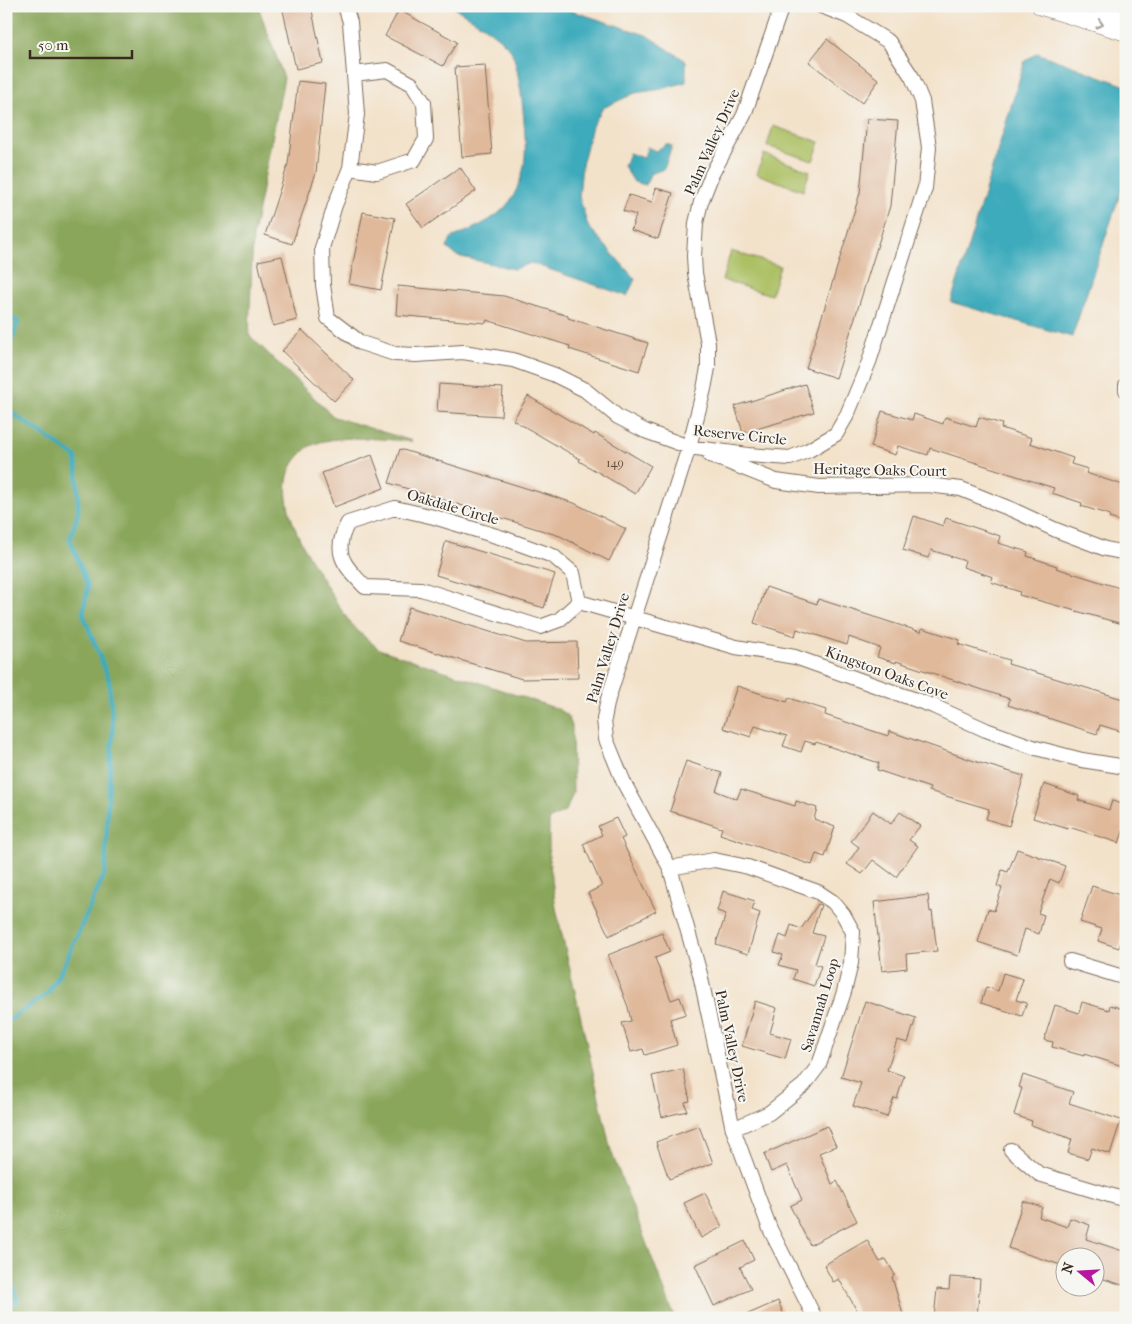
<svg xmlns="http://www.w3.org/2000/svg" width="1132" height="1324" font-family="'IM FELL French Canon',serif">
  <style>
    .green { fill: #acc064; stroke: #747541 }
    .forest { fill: #89a65a; stroke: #62683c }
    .water { fill: #3eabbc; stroke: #3c6a6d }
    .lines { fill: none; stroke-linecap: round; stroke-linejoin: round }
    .stream { stroke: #3eabbc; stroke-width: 4.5 }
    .building { fill: #e0b99b }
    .minor-casing { stroke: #7b6a5a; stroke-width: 16 }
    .major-casing { stroke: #7b6a5a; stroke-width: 19 }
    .minor { stroke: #fff; stroke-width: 14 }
    .major { stroke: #fff; stroke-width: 18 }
    .oneway { stroke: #a79f9a }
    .labels { text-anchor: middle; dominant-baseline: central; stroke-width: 4; stroke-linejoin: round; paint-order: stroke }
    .number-label { font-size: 12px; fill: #644e3d }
    .street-label { font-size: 15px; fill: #3b2a1e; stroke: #f6f6f2 }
  </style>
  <rect width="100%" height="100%" fill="#f6f6f2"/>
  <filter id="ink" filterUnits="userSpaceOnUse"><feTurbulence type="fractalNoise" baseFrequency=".02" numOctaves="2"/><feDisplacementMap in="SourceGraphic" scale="10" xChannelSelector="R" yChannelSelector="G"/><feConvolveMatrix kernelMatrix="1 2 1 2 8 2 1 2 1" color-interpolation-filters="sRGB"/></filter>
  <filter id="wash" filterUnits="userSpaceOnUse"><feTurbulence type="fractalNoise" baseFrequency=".0096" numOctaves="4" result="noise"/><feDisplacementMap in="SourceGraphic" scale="20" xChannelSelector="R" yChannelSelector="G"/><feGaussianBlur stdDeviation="1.12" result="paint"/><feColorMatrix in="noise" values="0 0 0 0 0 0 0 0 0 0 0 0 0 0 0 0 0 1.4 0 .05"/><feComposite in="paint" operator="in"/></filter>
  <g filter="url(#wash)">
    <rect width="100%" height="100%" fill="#f3e2ca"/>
    <path class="green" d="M773 126 820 142 813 161 767 146Z
      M764 154 810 171 803 191 757 174Z
      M731 251 780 266 771 295 722 280Z"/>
    <path class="forest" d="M6 6H258L284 78 253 235 249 335 334 417 412 441C384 440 335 433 310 446 306 448 303 452 299 456 266 491 306 553 326 585 335 600 344 616 356 629 363 636 372 643 379 649L558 709 568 716 572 726 573 793 566 811 549 820V858L556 908 611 1151 675 1318H6Z"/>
    <path class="water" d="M452 6H557L646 35 686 61V82L662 89 635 93 603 108 592 126 582 165 579 196 588 226 635 279 627 296 531 263 514 269 457 256 447 248 451 238C468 231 495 220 506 206 517 194 524 173 525 157 527 138 520 63 510 49 495 31 471 19 452 6Z
      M1037 53 1126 86V176L1072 337 951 302 1025 61Z
      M666 144 672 146 664 169 650 174 646 185 634 182 624 166 629 153 644 158 647 147 656 151Z"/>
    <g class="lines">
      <path class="stream" d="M6 315 18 322 6 356
        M6 409 76 457 78 487V513L70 539 88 586 83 614 109 680 113 728 108 798 105 873 64 965 47 994 6 1022
        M6 1269 18 1301 6 1306"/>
    </g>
    <g id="blocks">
      <path class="building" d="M282 6H311L323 63 296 69Z
        M399 10 457 42 443 66 385 36Z
        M827 39 879 80 862 103 809 62Z
        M485 65 492 154 462 157 455 67Z
        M298 81 325 84 316 173 292 244 265 235 288 164Z
        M867 119 898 121 890 206 836 378 806 368 860 193Z
        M460 167 476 191 423 228 406 204Z
        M656 188 673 193 658 239 631 230 636 215 623 211 629 195 652 202Z
        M363 212 395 218 381 290 349 284Z
        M282 256 297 320 273 326 258 261Z
        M398 286 504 296 568 316V318L648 343 639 371 569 349 570 346 487 320 486 323 396 315Z
        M302 330 354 380 334 401 282 351Z
        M439 384 503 388 501 416 437 412Z
        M805 384 814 412 743 433 735 406Z
        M528 396 594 435 595 433 651 466 635 494 579 461 580 459 513 420Z
        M882 411 912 420 914 414 943 424 945 417 976 427 979 417 1002 424 1001 428 1032 438 1030 443 1073 458 1071 464 1088 469 1086 473 1126 486V523L1109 518 1110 515 1081 506 1082 503 1052 493 1054 488 930 448 928 455 898 446 895 455 871 447Z
        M400 449 574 503 626 529 609 561 560 536 389 483Z
        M372 455 384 488 334 507 322 473Z
        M914 516 943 526 946 518 1000 536 998 543 1028 552 1027 556 1057 566 1056 568 1126 590V625L1019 595 1020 592 991 582 993 577 963 567 965 561 931 550 928 558 903 550Z
        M446 541 555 574 544 608 436 575Z
        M766 587 817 604 818 599 921 632 922 628 960 640 958 644 1009 660 1008 664 1126 700V733L1100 725 1097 734 1008 705 1010 699 896 661V663L877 657 880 648 849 637 847 645 797 629 795 636 754 623Z
        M409 607 526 643 577 642 578 678 522 679 398 641Z
        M737 686 787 702 789 698 826 710 825 715 888 736 889 731 977 762 1024 776 1009 826 986 819 989 809 929 791 930 788 877 770 879 763 816 742 815 744 805 741 801 752 783 746 787 736 755 726 751 737 723 728Z
        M686 761 722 773 716 791 737 799 741 789 795 806 796 801 817 808 814 819 835 827 825 857 816 854 812 865 720 834 722 828 670 811Z
        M1044 784 1079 796 1078 800 1109 810 1112 801 1126 805V823L1119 843 1069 827 1068 829 1033 818Z
        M873 811 891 824 900 812 920 826 909 840 918 846 896 877 873 860 862 874 847 864 859 847 851 841Z
        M616 818 625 837 621 839 656 911 609 936 588 893 602 886 583 844 602 835 598 826Z
        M1017 849 1065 866 1059 883 1050 879 1038 913 1044 915 1039 934 1025 929 1017 955 978 942 988 909 994 911 1002 888 997 886 1002 870 1008 872Z
        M1092 886 1126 897V927L1119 948 1098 941 1102 929 1080 922Z
        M723 891 755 901 752 910 760 913 748 954 716 944 726 914 717 911Z
        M928 895 930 912 932 911 937 951 906 954 907 968 882 971 874 902Z
        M818 904 821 905 812 933 824 936 815 964 821 966 814 986 793 979 796 970 779 965 783 955 774 952 780 935 787 938 791 925 801 929Z
        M662 933 670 952 655 958 671 1000 680 997 686 1014 670 1019 677 1045 645 1055 643 1049 631 1052 622 1023 631 1021 628 1007 608 955Z
        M1003 973 1023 979 1016 1000 1027 1003 1022 1016 981 1003 986 987 998 991Z
        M755 1001 777 1008 770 1033 791 1039 785 1059 742 1046Z
        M865 1001 916 1018 908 1043 897 1040 887 1070 904 1076 897 1099 894 1098 887 1117 853 1106 861 1083 841 1077Z
        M1082 1002 1109 1010 1110 1005 1126 1010V1067L1084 1054V1056L1052 1047 1053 1042 1044 1040 1055 1005 1079 1013Z
        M683 1069 690 1101 685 1102 687 1111 662 1117 652 1076Z
        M1023 1075 1073 1092 1069 1103 1121 1120 1110 1154 1092 1148 1088 1159 1068 1153 1072 1139 1031 1125 1032 1121 1014 1115 1022 1088 1019 1087Z
        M699 1126 713 1163 669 1179 656 1142Z
        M827 1126 836 1146 819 1153 832 1184 837 1181 857 1221 810 1245 790 1206 802 1200 787 1165 771 1172 764 1154Z
        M705 1193 722 1227 701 1238 684 1203Z
        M1023 1201 1042 1207 1039 1217 1067 1227 1070 1218 1090 1225 1086 1239 1126 1252V1286L1094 1276V1256H1064V1266L1008 1248Z
        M867 1240 880 1262 886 1259 895 1275 892 1277 904 1318H858L856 1309 839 1279 833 1282 824 1265Z
        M745 1241 754 1260 740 1267 751 1289 714 1306 695 1265Z
        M950 1277 980 1279 977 1318H934L937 1289 949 1290Z
        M778 1301 785 1318H739Z"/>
    </g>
  </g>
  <g filter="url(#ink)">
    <use href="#blocks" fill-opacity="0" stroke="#7b6a5a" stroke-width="1"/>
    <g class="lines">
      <defs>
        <path id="minor" d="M345 6 350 22 357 114 350 168 335 205 322 248 323 285 328 318 361 343 395 354 416 355 463 352 513 360 555 375 585 390 618 417 645 431 689 447 748 455 790 458 809 450 836 434 847 415 869 362 925 188 929 147 922 101 912 77 889 42 847 16 821 6
          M782 6 744 115 712 174 701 202 696 223 694 256 695 273 708 343V368L704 389 689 447 608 699 604 719 606 739 624 783 670 868 700 974 733 1129 770 1229 815 1318
          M350 168 377 172 414 160 426 139 424 103 412 84 387 70 354 74
          M1126 385V390
          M710 455 776 481 819 487 928 485 961 489 1013 510 1056 530 1106 549 1126 553
          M395 508 434 517 506 539 553 556 573 573 579 602 559 620 540 627 421 589 365 587C345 566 331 553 348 523Z
          M579 602 736 647 795 657 933 706 986 730 1036 748 1082 760 1126 767
          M670 868 714 860 748 867 818 892 833 902 843 914 853 932 851 963 844 992 819 1065 804 1085 769 1113 733 1129
          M1070 961 1126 978
          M1011 1150 1039 1174 1126 1200"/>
        <path id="major" d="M1041 6 1126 32
          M1100 6 1126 14"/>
      </defs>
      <use href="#minor" class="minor-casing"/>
      <use href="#major" class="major-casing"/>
      <use href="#minor" class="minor"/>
      <use href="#major" class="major"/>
    </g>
    <defs><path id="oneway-chevron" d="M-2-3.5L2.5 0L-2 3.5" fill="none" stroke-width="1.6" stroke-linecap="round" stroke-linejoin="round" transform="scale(1.25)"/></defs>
    <use class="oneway" href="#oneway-chevron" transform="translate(1100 24) rotate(17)"/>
  </g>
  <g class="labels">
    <g class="number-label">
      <text x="615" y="463">149</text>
    </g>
    <g class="street-label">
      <text transform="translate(712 142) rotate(-66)">Palm Valley Drive</text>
      <text transform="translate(740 435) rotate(6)">Reserve Circle</text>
      <text transform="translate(880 470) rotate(1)">Heritage Oaks Court</text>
      <text transform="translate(453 507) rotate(16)">Oakdale Circle</text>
      <text transform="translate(608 648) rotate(-73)">Palm Valley Drive</text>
      <text transform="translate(887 673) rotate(20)">Kingston Oaks Cove</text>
      <text transform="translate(820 1005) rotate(-73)">Savannah Loop</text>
      <text transform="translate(732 1046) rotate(78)">Palm Valley Drive</text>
    </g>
  </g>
  <rect width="1132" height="1324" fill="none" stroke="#f6f6f2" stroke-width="25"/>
  <g transform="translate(1080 1272) rotate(288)"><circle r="24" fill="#f6f6f2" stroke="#aba49d"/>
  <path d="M0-4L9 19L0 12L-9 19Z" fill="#b5179e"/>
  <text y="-8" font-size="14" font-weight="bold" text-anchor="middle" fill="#3b2a1e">N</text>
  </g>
  <path d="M30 50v8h102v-8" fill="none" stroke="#3b2a1e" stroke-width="2.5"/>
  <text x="38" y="50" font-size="15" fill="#3b2a1e" stroke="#f6f6f2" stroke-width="4" paint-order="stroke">50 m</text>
</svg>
